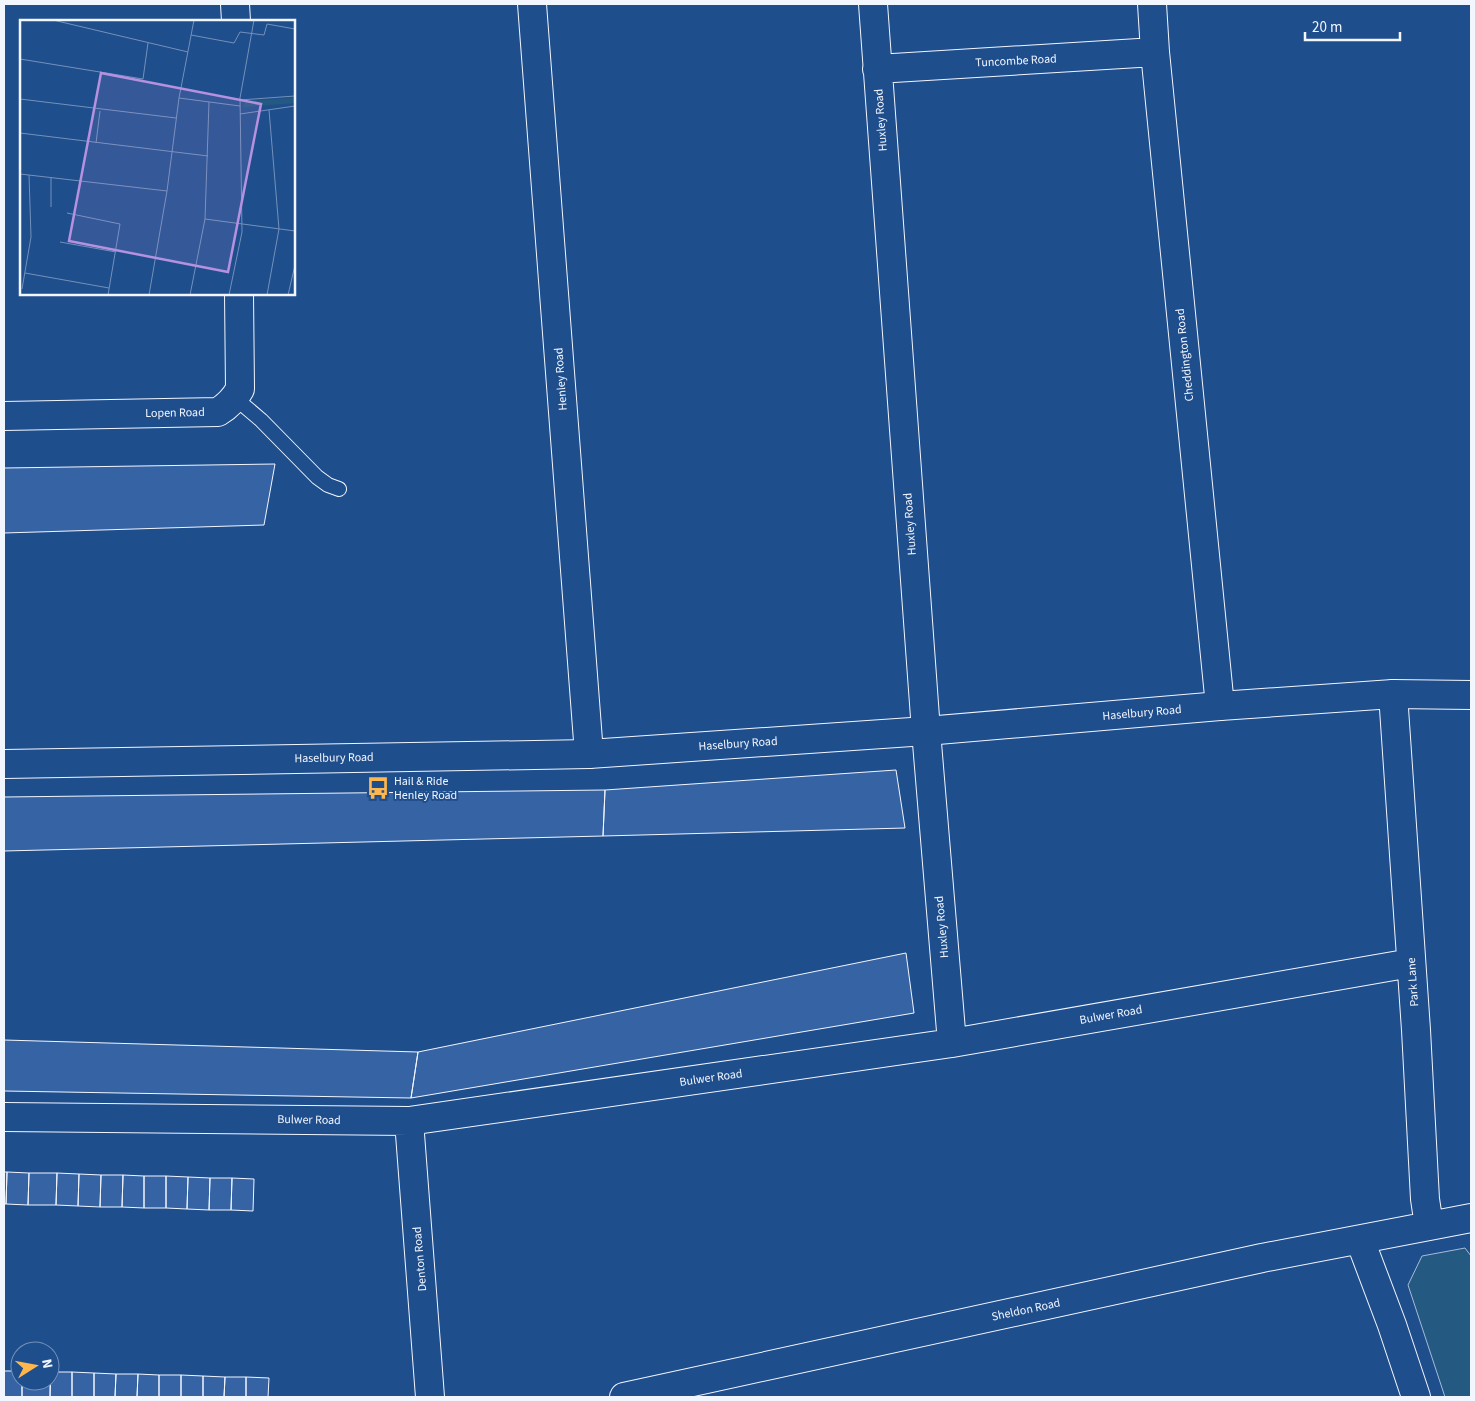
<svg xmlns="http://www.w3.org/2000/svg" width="1475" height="1401" font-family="'Source Sans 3',sans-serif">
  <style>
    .green { fill: #245a82; stroke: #a8bbd7 }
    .building { fill: #3563a3; stroke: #f2f6ff }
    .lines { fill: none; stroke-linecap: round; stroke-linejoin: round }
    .lane-casing { stroke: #f2f6ff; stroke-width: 16 }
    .street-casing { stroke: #f2f6ff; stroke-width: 30 }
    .secondary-casing { stroke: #f2f6ff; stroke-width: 30 }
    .lane { stroke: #1f4e8c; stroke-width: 14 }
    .street { stroke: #1f4e8c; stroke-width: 28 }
    .secondary { stroke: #1f4e8c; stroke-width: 28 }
    .labels { text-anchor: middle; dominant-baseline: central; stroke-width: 4; stroke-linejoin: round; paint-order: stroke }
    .street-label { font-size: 12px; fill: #f2f6ff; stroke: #1f4e8c }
    .poi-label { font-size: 12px; fill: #f2f6ff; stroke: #1f4e8c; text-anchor: start }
    .inset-road { fill: none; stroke: #7391ba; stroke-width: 1 }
    .view { fill: #b691df; fill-opacity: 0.15; stroke: #b691df; stroke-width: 2.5 }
    .inset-edge { fill: none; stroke: #f2f6ff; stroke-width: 2.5 }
  </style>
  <rect width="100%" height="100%" fill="#1f4e8c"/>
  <path class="green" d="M1465 1248 1471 1256V1397H1445L1408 1285 1422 1256Z"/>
  <path class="building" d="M275 464 264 525 4 533V468Z
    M896 770 905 828 603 836 605 790Z
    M605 790 603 836 4 851V797Z
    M906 953 914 1013 411 1098 418 1052Z
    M4 1040 418 1052 411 1098 4 1091Z
    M4 1172H7L6 1204H4Z
    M7 1172 29 1173 28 1205 6 1204Z
    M29 1173H57L56 1205H28Z
    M57 1173 79 1174 78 1206 56 1205Z
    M79 1174 101 1175 100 1207 78 1206Z
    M101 1175H123L122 1207H100Z
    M123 1175 144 1176V1208L122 1207Z
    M144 1176H166V1208H144Z
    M166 1176 188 1177 187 1209 166 1208Z
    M188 1177 210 1178 209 1210 187 1209Z
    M210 1178H232L231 1210H209Z
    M232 1178 254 1179 253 1211 231 1210Z
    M4 1371H20V1381H22V1397H4Z
    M50 1372V1397H22V1381H50Z
    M51 1372H72V1397H50Z
    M72 1372 94 1373V1397H72Z
    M94 1373 116 1374 115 1397H94Z
    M116 1374H138L137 1397H115Z
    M138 1374 159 1375V1397H137Z
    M159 1375H181V1397H159Z
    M181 1375 203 1376V1397H181Z
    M203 1376 225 1377 224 1397H203Z
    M225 1377H246V1397H224Z
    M246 1377 269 1378 268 1397H246Z"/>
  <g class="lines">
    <defs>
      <path id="lane" d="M235 398 261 420 317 477 328 485 339 489"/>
      <path id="street" d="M235 4 236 21
        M532 4 589 754
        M873 4 926 731 952 1043
        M1152 4 1155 52 1220 706
        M877 69 1155 52
        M4 416 218 412C228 406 234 400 240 389L239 294
        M1393 694 1416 1030 1425 1199 1429 1226
        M4 1117 409 1121 952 1043 1411 963
        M409 1121 430 1397
        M1360 1240 1392 1325 1416 1397
        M624 1397 1262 1258 1471 1218"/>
      <path id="secondary" d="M4 764 589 754 926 731 1220 706 1393 694 1471 695"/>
    </defs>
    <use href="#lane" class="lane-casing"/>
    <use href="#street" class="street-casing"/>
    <use href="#secondary" class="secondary-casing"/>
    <use href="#lane" class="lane"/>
    <use href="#street" class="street"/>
    <use href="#secondary" class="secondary"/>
  </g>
  <defs>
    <symbol id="bus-bare" viewBox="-9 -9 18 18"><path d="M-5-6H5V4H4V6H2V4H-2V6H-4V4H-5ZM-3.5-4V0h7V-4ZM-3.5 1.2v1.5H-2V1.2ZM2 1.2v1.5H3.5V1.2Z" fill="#ffb74d" stroke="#1f4e8c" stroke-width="2.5" paint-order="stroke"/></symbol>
  </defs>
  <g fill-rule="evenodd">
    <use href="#bus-bare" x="362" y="772" width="32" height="32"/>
  </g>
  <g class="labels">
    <g class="street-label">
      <text transform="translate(1016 61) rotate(-3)">Tuncombe Road</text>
      <text transform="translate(881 120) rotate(-94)">Huxley Road</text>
      <text transform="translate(1185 355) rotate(-96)">Cheddington Road</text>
      <text transform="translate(561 379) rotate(-94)">Henley Road</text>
      <text transform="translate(175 413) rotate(-1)">Lopen Road</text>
      <text transform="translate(910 524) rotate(-94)">Huxley Road</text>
      <text transform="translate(1142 713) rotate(-5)">Haselbury Road</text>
      <text transform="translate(738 744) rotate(-4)">Haselbury Road</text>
      <text transform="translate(334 758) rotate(-1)">Haselbury Road</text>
      <text transform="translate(942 927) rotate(-95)">Huxley Road</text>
      <text transform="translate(1413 982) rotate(-94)">Park Lane</text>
      <text transform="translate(1111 1015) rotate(-10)">Bulwer Road</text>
      <text transform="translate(711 1078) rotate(-8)">Bulwer Road</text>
      <text transform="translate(309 1120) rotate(1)">Bulwer Road</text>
      <text transform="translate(420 1259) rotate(-95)">Denton Road</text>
      <text transform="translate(1026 1310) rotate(-12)">Sheldon Road</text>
    </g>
    <g class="poi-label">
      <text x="394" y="781">Hail &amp; Ride<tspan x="394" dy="14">Henley Road</tspan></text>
    </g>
  </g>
  <g transform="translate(20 20)">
    <rect width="275" height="275" fill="#1f4e8c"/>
    <path d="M275 78V83L223 87 225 81Z" fill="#245a82"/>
    <path class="inset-road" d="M33 0 168 32M171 15 214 23 220 12 244 15 247 4 275 9M0 39 123 59 128 23M159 78 220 86M0 79 156 98M220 80 275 76M220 94 275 86M0 113 188 136M76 123 80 91M0 154 147 171M31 157V187M47 193 100 204 88 275M185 199 275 211M40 222 96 232M5 253 89 268M2 269 11 217 9 155M129 275 147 171 159 78 174 0M170 275 185 199 189 82M209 275 222 212 220 78 234 0M247 275 259 209 249 90M268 275 275 245"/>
    <path class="view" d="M81 53 241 84 208 252 49 221Z"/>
    <rect width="275" height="275" class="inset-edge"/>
  </g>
  <rect width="1475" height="1401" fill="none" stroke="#f2f6ff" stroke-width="10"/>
  <g transform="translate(35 1366) rotate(79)"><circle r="24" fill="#1f4e8c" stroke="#7391ba"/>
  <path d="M0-4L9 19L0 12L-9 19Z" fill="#ffb74d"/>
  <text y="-8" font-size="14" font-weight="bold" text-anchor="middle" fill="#f2f6ff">N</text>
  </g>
  <path d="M1305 32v8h95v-8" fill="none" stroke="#f2f6ff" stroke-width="2.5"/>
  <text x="1312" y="32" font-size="15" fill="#f2f6ff" stroke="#1f4e8c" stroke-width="4" paint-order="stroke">20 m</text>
</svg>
